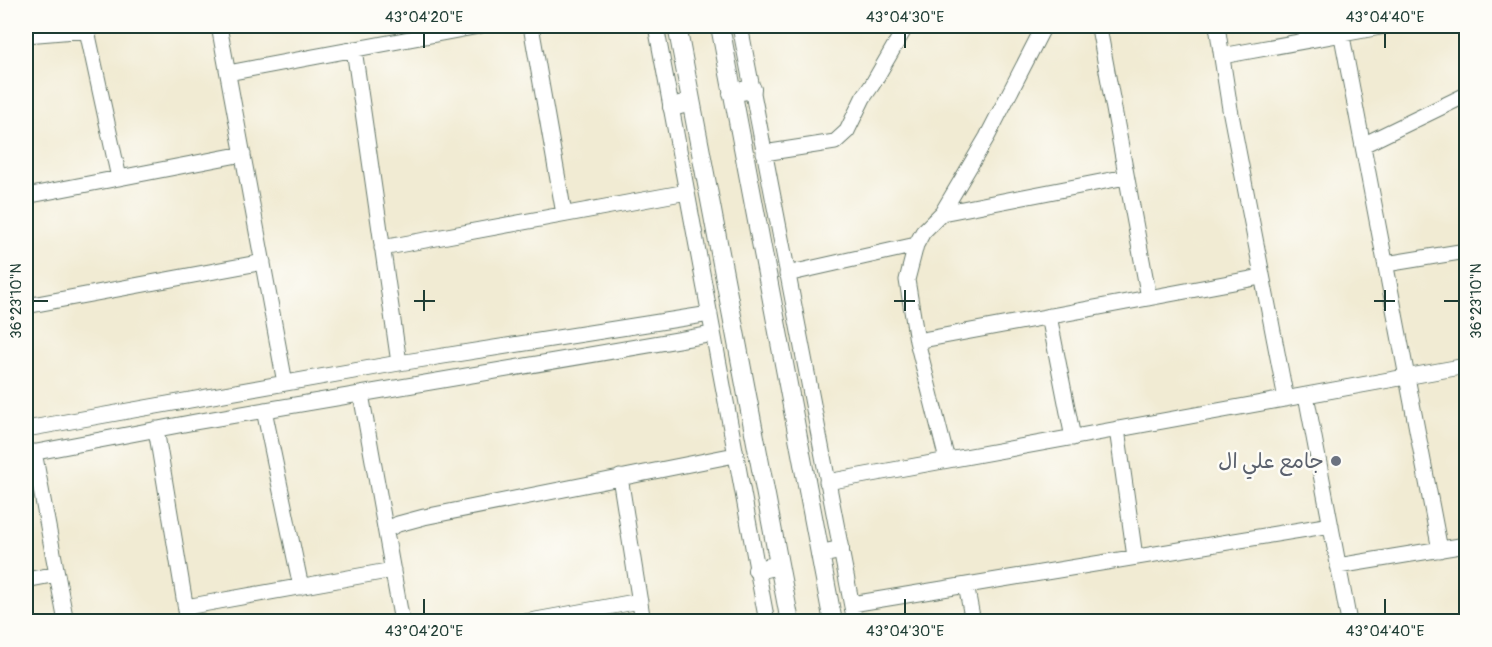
<svg xmlns="http://www.w3.org/2000/svg" width="1492" height="647" font-family="Pangolin,'Playpen Sans Arabic',sans-serif">
  <style>
    .lines { fill: none; stroke-linecap: round; stroke-linejoin: round }
    .minor-casing { stroke: #687a6c; stroke-width: 17 }
    .major-casing { stroke: #687a6c; stroke-width: 20 }
    .minor { stroke: #fff; stroke-width: 15 }
    .major { stroke: #fff; stroke-width: 18 }
    .ticks { fill: none; stroke: #1f3d34; stroke-width: 2 }
    .worship-dot { fill: #6b7280; stroke: #fdfcf7; stroke-width: 2 }
    .labels { text-anchor: middle; dominant-baseline: central; stroke-width: 5; stroke-linejoin: round; paint-order: stroke }
    .worship-label { font-size: 21px; fill: #5b616d; stroke: #fdfcf7; text-anchor: end }
    .neatline { fill: none; stroke: #1f3d34; stroke-width: 2 }
    .ticks-label { font-size: 15px; text-anchor: middle; fill: #1f3d34 }
  </style>
  <rect width="100%" height="100%" fill="#fdfcf7"/>
  <filter id="ink" filterUnits="userSpaceOnUse"><feTurbulence type="fractalNoise" baseFrequency=".0167" numOctaves="2"/><feDisplacementMap in="SourceGraphic" scale="12" xChannelSelector="R" yChannelSelector="G"/><feConvolveMatrix kernelMatrix="1 2 1 2 8 2 1 2 1" color-interpolation-filters="sRGB"/></filter>
  <filter id="wash" filterUnits="userSpaceOnUse"><feTurbulence type="fractalNoise" baseFrequency=".008" numOctaves="4" result="noise"/><feDisplacementMap in="SourceGraphic" scale="24" xChannelSelector="R" yChannelSelector="G"/><feGaussianBlur stdDeviation="1.35" result="paint"/><feColorMatrix in="noise" values="0 0 0 0 0 0 0 0 0 0 0 0 0 0 0 0 0 1.4 0 .05"/><feComposite in="paint" operator="in"/></filter>
  <g filter="url(#wash)">
    <rect width="100%" height="100%" fill="#f1ebd3"/>
  </g>
  <g filter="url(#ink)">
    <g class="lines">
      <defs>
        <path id="minor" d="M86 26 119 178
          M219 26 285 383
          M531 26 564 214
          M656 26 767 622
          M740 26 855 622
          M1217 26 1230 109 1286 399
          M1340 26 1440 550
          M1099 28 1149 298
          M26 35 87 30
          M354 49 399 363
          M1222 56 1386 26
          M228 73 479 26
          M1363 145 1466 95
          M764 153 835 142 847 131 863 98 872 85 906 26
          M26 196 243 154
          M942 213 1126 177
          M382 248 687 192
          M1386 264 1466 251
          M787 274 916 245
          M26 306 263 262
          M1049 316 1073 438
          M917 341 1261 277
          M361 394 402 622
          M1306 395 1349 622
          M264 410 301 587
          M26 429 399 363 710 314
          M156 429 188 622
          M1117 429 1135 557
          M34 452 66 622
          M26 454 195 422 713 334
          M947 460 917 341 907 280 916 245 923 232 942 213 987 137 1044 26
          M620 477 643 622
          M827 482 1466 366
          M386 530 398 524 424 517 735 455
          M1338 566 1466 545
          M26 580 57 574
          M966 585 973 622
          M852 604 1331 525
          M186 607 393 570
          M525 622 640 601"/>
        <path id="major" d="M677 26 790 622
          M720 26 833 622
          M732 93 752 89
          M672 107 691 102
          M820 554 840 550
          M757 570 779 565"/>
      </defs>
      <use href="#minor" class="minor-casing"/>
      <use href="#major" class="major-casing"/>
      <use href="#minor" class="minor"/>
      <use href="#major" class="major"/>
    </g>
  </g>
  <path class="ticks" d="M424 33V48M905 33V48M1385 33V48M424 290V311M905 290V311M1385 290V311M33 301H48M414 301H435M894 301H915M1374 301H1395M1444 301H1459M424 599V614M905 599V614M1385 599V614"/>
  <circle class="worship-dot" cx="1336" cy="461" r="6"/>
  <g class="labels">
    <g class="worship-label">
      <text x="1324" y="461">جامع علي ال</text>
    </g>
  </g>
  <rect width="1492" height="647" fill="none" stroke="#fdfcf7" stroke-width="66"/>
  <rect x="33" y="33" width="1426" height="581" class="neatline"/>
  <g class="ticks-label">
    <text x="424" y="22">43°04'20"E</text>
    <text x="905" y="22">43°04'30"E</text>
    <text x="1385" y="22">43°04'40"E</text>
    <text transform="translate(16 301) rotate(-90)" y="5">36°23'10"N</text>
    <text transform="translate(1476 301) rotate(-90)" y="5">36°23'10"N</text>
    <text x="424" y="636">43°04'20"E</text>
    <text x="905" y="636">43°04'30"E</text>
    <text x="1385" y="636">43°04'40"E</text>
  </g>
</svg>
